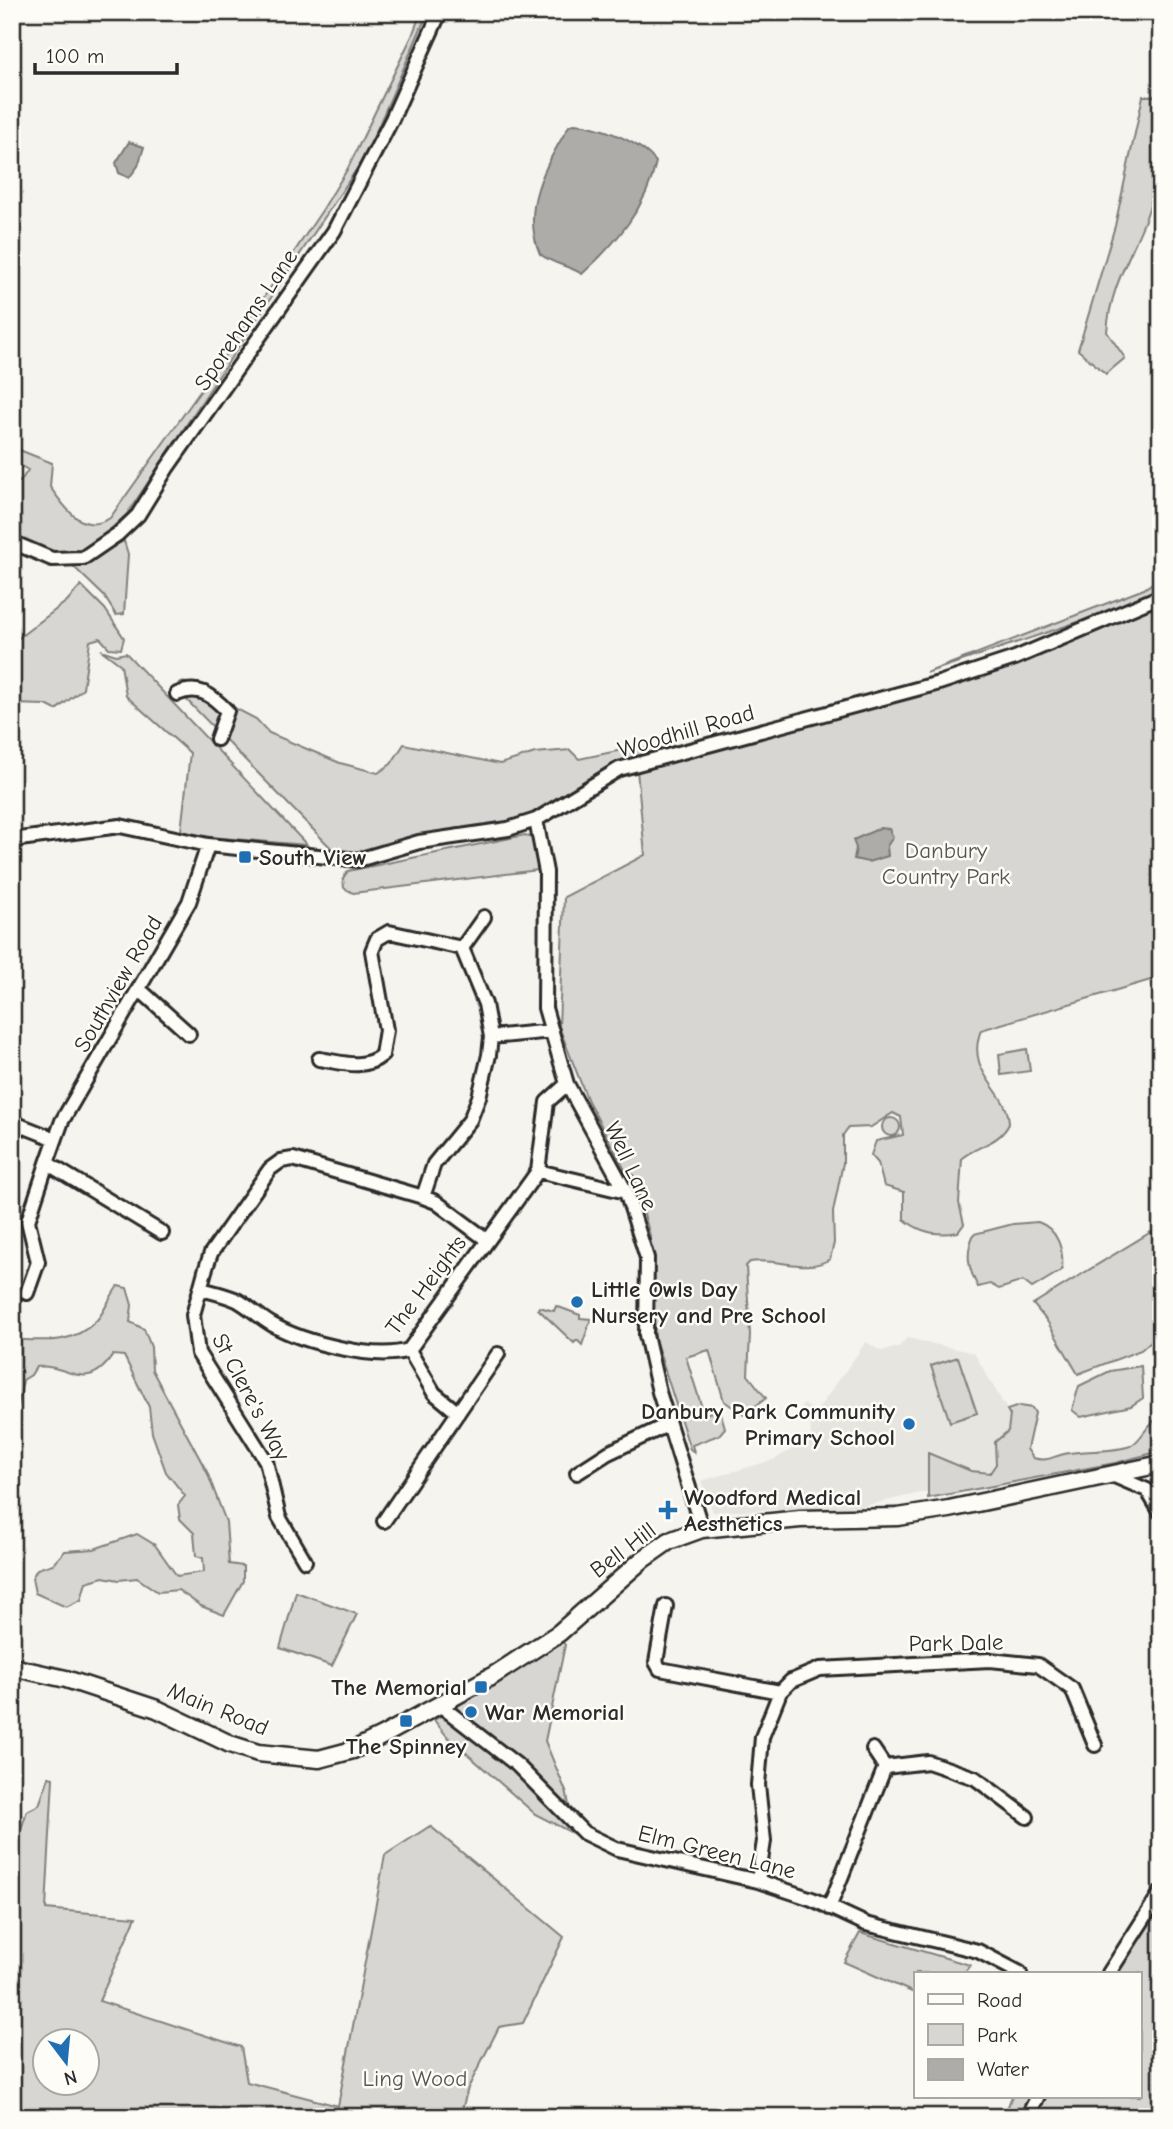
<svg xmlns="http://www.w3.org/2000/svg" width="1173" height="2129" font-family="'Comic Neue',sans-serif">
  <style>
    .built { fill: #e6e5e0 }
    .green { fill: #d7d6d2; stroke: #81807e; stroke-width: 2; fill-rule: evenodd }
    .water { fill: #adaca9; stroke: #797877; stroke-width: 2 }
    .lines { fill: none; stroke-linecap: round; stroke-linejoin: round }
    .minor-casing { stroke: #2b2b2b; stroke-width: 18 }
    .major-casing { stroke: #2b2b2b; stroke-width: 21 }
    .minor { stroke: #fdfcf7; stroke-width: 12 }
    .major { stroke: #fdfcf7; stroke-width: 16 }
    .poi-dot { fill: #1f6fb2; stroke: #fdfcf7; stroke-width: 2.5 }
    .labels { text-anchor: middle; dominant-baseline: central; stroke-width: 5; stroke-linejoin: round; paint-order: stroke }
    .street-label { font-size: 23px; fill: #2b2b2b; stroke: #fdfcf7 }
    .park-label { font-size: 23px; fill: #565655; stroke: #fdfcf7 }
    .poi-label { font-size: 23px; font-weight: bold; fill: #2b2b2b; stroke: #fdfcf7; text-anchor: start }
  </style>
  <rect width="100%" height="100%" fill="#f5f4ef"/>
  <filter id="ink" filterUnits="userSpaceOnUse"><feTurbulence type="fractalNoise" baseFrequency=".0143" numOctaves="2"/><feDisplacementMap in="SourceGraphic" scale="14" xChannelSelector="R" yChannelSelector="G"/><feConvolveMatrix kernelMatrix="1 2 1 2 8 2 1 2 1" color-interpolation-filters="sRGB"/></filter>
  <g filter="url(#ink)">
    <path class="built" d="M907 1338 974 1353 1010 1415 1008 1431 1014 1472 863 1506 713 1512 701 1481 773 1460 811 1439 810 1421 798 1413 804 1404 816 1412 866 1342 881 1351 899 1347Z"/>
    <path class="green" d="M421 12H428L366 155 127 514C79 559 75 565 12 538V479L20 482 28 470 12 461V447L52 463 50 487C66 509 82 535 110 518L211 376 323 209 348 168 412 36Z
      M1143 96H1160C1159 137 1160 182 1145 220 1129 260 1110 288 1107 332L1125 358 1106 374 1078 350 1115 226Z
      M124 541 128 554 124 614 116 615 104 596 74 567 76 562Z
      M1161 577V594L926 673 1144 589Z
      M81 585 105 609 124 638 121 649 109 648 100 638 90 641 83 689 56 710 46 705 12 704V643L67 601Z
      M1161 604V977L981 1030C964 1075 1009 1089 1009 1124 999 1144 978 1145 962 1158L959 1203 964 1224 958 1232C938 1236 919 1232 904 1219V1192L884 1186 878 1163 871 1155 876 1141 903 1135 901 1117 893 1113 871 1127 848 1128 843 1135V1163L833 1212 834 1243 830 1259C806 1274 776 1257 750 1262L746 1266 750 1334 748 1375 766 1398 744 1415 724 1401 709 1350 686 1357 704 1414 720 1410 725 1428 719 1435 692 1445 694 1452 690 1449 655 1339 650 1236 634 1177 630 1170 626 1172 588 1101 559 1027 564 897 645 855 637 770 950 686 1028 659Z
      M101 650 116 655 126 653 307 845 210 837 181 831 190 753 126 696 121 665Z
      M180 682 187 683 256 719 269 733 340 763 378 773 391 764 404 744 500 764 535 753 570 750 579 759 622 750 712 744 607 767 592 781 539 812 509 823 349 853 334 851 175 688Z
      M525 835 535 839 540 867 538 870 353 893 344 888 343 878 348 871Z
      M1027 1049 1030 1071 1001 1075 999 1054Z
      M882 1127a9 9 0 1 1 18 0a9 9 0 1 1-18 0Z
      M1038 1222C1058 1229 1064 1250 1062 1270L1032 1288 1023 1281 999 1289 990 1284 978 1287C968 1268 965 1253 974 1234L1013 1224Z
      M1151 1232 1161 1239V1332L1141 1350 1078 1374 1047 1321 1033 1304Z
      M118 1286 127 1288 132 1305 130 1322 144 1329 151 1347 152 1370 207 1472 226 1522 229 1564 243 1566V1581L224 1615 201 1606 178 1590 158 1592 137 1578 119 1580 103 1577 86 1582 81 1600 66 1607 35 1593 32 1578 37 1569 53 1564 65 1551 94 1549 137 1534 155 1545 177 1576 204 1572 203 1558 196 1556 194 1533 180 1519 178 1505 185 1496 166 1472 152 1433 149 1407 124 1356 113 1355C86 1396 67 1362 36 1367L31 1375 23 1380 16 1417 12 1420V1339C44 1341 73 1345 97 1320 105 1311 110 1296 118 1286Z
      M556 1306 580 1315V1318L591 1319 582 1345 577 1340 574 1343 538 1309 539 1307 554 1311Z
      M958 1357 977 1413 950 1422 931 1366Z
      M1141 1366 1143 1398 1131 1406 1081 1417 1072 1410 1079 1386 1110 1371Z
      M1019 1406 1032 1408 1035 1413 1027 1449 1033 1458C1048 1462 1051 1457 1064 1454 1085 1449 1111 1453 1130 1446 1142 1441 1146 1423 1161 1416V1451L1115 1463 928 1498V1453L971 1471 990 1473 996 1464 995 1442 1008 1431 1010 1415 1007 1410Z
      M296 1592 357 1614 332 1666 280 1648Z
      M563 1642 565 1645 545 1741 567 1794 574 1834 535 1814 446 1735 434 1720Z
      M49 1777 53 1778 46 1909 136 1917 99 2001 241 2047 247 2082 338 2106 385 1855 430 1826 564 1937 523 2023 499 2027 468 2088 460 2117H12V1857L27 1811 39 1805ZM46 2042H88V2084H46Z
      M1161 1907V2117H1004L1012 2096H1140V1973H1112Z
      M860 1933 970 1965 964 1973H916V1993L912 1992 844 1962Z"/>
    <path class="water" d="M574 124C598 125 641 142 656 162 647 207 616 243 582 274 568 265 554 265 540 254 520 208 546 165 569 126Z
      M129 142 144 147 138 166 129 178 119 173 116 163Z
      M880 828 889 829 893 837 887 846 888 856 868 862 854 859 856 848 853 840Z"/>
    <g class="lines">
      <defs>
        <path id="minor" d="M12 542 52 559 83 558 118 534 138 515 167 468 334 231 392 119 440 12
          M177 694C198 685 211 694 227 711L217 739
          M536 820 546 872 545 1008 567 1084 626 1192 647 1258 646 1335 659 1392 702 1529
          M12 840 120 826 208 845 358 860 419 842 508 829 536 820 619 769 939 683 1015 658 1161 596
          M139 989 189 1034
          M491 1037 552 1031
          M319 1059C341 1062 363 1071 382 1055L386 1030 372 951 377 939 389 932 462 948
          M12 1122 55 1139
          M538 1171 626 1192
          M423 1197 434 1164 470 1120 479 1097 489 1055 491 1037 485 1004 462 948 484 917
          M162 1233 47 1163 62 1121 189 902 208 845
          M201 1289C212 1292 226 1295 237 1300 250 1307 260 1318 273 1325 303 1342 376 1361 409 1350L538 1171 547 1102 567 1084
          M27 1293 38 1262 28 1221 47 1163
          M409 1350 434 1393 458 1413
          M577 1473 608 1453 669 1424
          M1112 1475 1147 1490 1161 1513
          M384 1521 498 1354
          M305 1561 279 1517 266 1461 198 1353 193 1315 205 1271 211 1253 270 1169 281 1161 293 1159 423 1197 436 1202 487 1240
          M666 1606 656 1662 660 1669 780 1692
          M441 1706 517 1765 584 1833 617 1849 758 1881 812 1899 866 1924 978 1951 1020 1973
          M873 1749 885 1767
          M758 1881 764 1841 758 1785 762 1737 780 1692 791 1681 820 1669 990 1660 1038 1665 1072 1689 1095 1745
          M829 1908 885 1767 928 1762 975 1778 1027 1817
          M1109 1973 1161 1892
          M1027 2117 1038 2096"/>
        <path id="major" d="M12 1667 66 1679 157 1709 230 1744 258 1753 319 1759 353 1750 382 1736 494 1675 559 1633 642 1560 669 1541 702 1529 800 1519 898 1517 949 1509 1161 1464"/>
      </defs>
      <use href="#minor" class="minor-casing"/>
      <use href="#major" class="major-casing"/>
      <use href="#minor" class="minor"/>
      <use href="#major" class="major"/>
    </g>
  </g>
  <g class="poi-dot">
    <rect x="238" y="850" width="14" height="14" rx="3.5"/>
    <circle cx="577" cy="1302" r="7"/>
    <circle cx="909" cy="1424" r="7"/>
    <path d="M664.5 1499.5h7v7h7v7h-7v7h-7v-7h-7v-7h7z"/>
    <rect x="474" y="1680" width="14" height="14" rx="3.5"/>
    <circle cx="471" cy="1712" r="7"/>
    <rect x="399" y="1714" width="14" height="14" rx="3.5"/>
  </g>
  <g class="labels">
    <g class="street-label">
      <text transform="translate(246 320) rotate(-56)">Sporehams Lane</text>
      <text transform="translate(686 731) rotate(-16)">Woodhill Road</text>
      <text transform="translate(118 984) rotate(-60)">Southview Road</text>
      <text transform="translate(631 1166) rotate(65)">Well Lane</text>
      <text transform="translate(426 1285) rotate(-53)">The Heights</text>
      <text transform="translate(251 1397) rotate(62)">St Clere's Way</text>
      <text transform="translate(623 1550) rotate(-37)">Bell Hill</text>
      <text transform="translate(956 1643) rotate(-1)">Park Dale</text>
      <text transform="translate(218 1709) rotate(22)">Main Road</text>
      <text transform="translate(717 1852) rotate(14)">Elm Green Lane</text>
    </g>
    <g class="park-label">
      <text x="946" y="850">Danbury<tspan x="946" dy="26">Country Park</tspan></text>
      <text x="415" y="2078">Ling Wood</text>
    </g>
    <g class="poi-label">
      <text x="259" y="857">South View</text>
      <text x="591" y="1289">Little Owls Day<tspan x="591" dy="26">Nursery and Pre School</tspan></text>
      <text x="895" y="1411" text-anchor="end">Danbury Park Community<tspan x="895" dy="26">Primary School</tspan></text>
      <text x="684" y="1497">Woodford Medical<tspan x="684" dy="26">Aesthetics</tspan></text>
      <text x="467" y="1687" text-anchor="end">The Memorial</text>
      <text x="485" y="1712">War Memorial</text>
      <text x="406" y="1746" text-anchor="middle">The Spinney</text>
    </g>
  </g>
  <rect width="1173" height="2129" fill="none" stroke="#fdfcf7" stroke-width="42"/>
  <rect x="21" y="21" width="1131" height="2087" fill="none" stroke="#2b2b2b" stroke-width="2.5" filter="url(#ink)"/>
  <rect x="914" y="1972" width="228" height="126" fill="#fdfcf7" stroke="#a9a8a5" stroke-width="2"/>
  <rect x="928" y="1994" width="35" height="10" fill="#fdfcf7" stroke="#a9a8a5" stroke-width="2"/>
  <text x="977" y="2007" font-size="21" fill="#2b2b2b">Road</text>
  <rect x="928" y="2024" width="35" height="21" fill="#d7d6d2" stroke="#a9a8a5" stroke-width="2"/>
  <text x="977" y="2042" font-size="21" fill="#2b2b2b">Park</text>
  <rect x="928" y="2059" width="35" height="21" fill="#adaca9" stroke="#a9a8a5" stroke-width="2"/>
  <text x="977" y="2076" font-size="21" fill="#2b2b2b">Water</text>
  <g transform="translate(66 2062) rotate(164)"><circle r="33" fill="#fdfcf7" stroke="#a9a8a5" stroke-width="2"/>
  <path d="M0-5L12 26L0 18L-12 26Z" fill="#1f6fb2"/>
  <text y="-10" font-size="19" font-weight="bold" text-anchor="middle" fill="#2b2b2b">N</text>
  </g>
  <path d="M35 63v10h142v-10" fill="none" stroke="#2b2b2b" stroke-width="3.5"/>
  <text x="46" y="63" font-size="21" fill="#2b2b2b" stroke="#fdfcf7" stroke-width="5" paint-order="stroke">100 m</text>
</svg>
